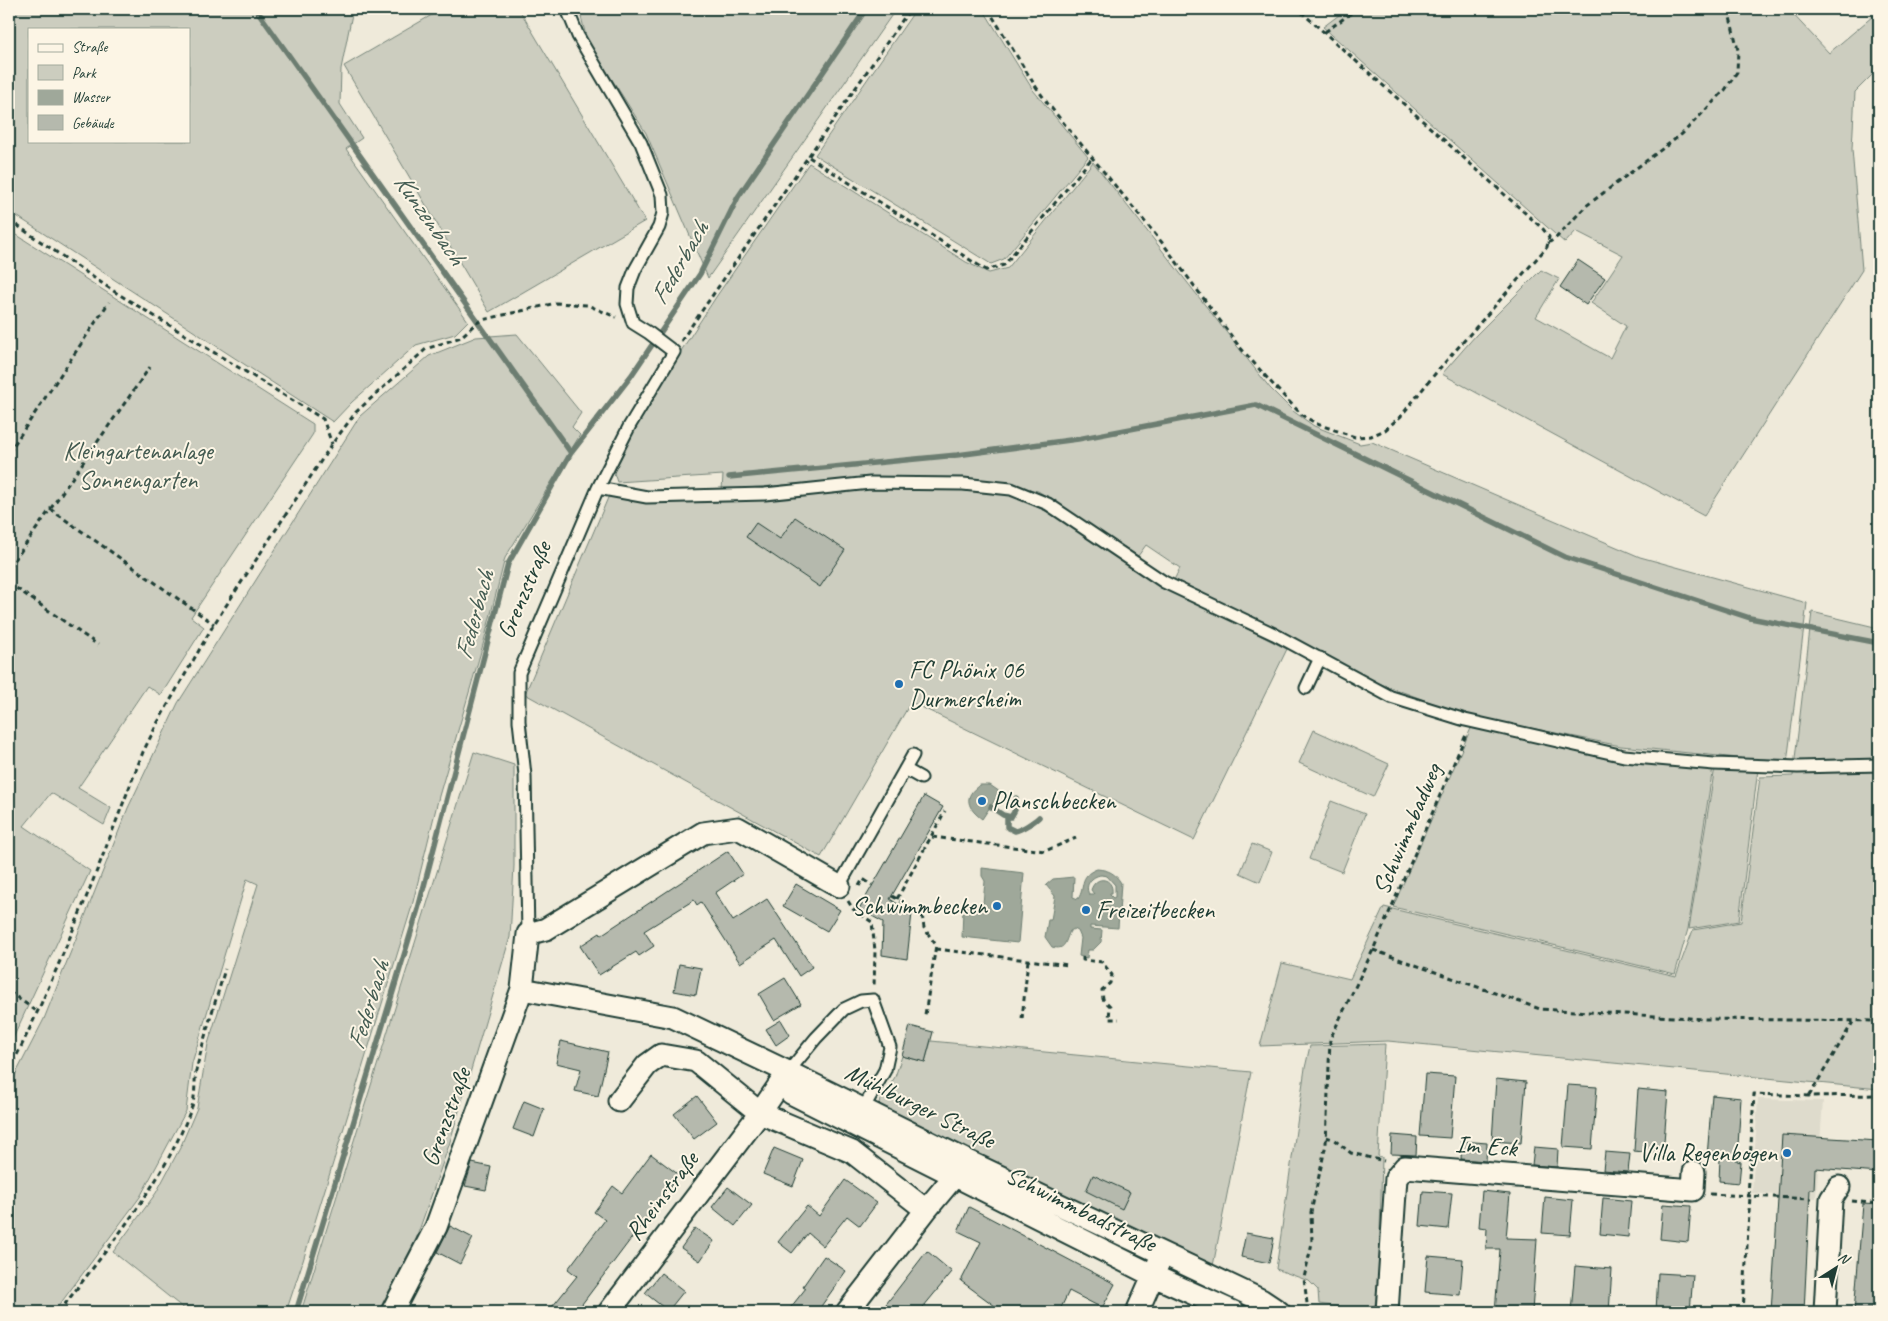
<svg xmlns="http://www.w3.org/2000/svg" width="1888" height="1321" font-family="Caveat,sans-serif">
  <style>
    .built { fill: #dedbcc }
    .green { fill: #cccdbf; stroke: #76857a; fill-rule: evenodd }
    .water { fill: #9fa89a; stroke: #6c7d71; fill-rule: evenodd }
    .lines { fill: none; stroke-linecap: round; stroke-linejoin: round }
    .stream { stroke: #6c7d71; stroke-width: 5.5 }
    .building { fill: #b5b9ad; stroke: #1f3d34 }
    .lane-casing { stroke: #1f3d34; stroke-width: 15 }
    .street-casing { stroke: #1f3d34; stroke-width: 25 }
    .path { stroke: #1f3d34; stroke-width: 3; stroke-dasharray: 5 4; stroke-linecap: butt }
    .lane { stroke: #fcf5e5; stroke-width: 11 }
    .street { stroke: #fcf5e5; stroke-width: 21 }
    .poi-dot { fill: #1f6fb2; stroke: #fcf5e5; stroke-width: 2 }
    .labels { text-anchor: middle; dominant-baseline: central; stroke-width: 4; stroke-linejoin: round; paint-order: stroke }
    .park-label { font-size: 25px; fill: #425a50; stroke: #fcf5e5 }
    .street-label { font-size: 25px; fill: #1f3d34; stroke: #fcf5e5 }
    .poi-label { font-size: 25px; fill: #1f3d34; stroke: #fcf5e5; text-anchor: start }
    .water-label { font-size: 26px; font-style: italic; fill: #455d53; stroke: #fcf5e5 }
  </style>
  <rect width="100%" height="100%" fill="#efeada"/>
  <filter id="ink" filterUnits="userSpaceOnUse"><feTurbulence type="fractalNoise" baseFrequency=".02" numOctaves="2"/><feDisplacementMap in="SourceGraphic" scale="10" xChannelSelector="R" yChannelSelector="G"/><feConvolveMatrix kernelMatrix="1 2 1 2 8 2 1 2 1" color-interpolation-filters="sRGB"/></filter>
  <g filter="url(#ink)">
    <path class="built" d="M1758 1099 1823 1101 1816 1198 1752 1193Z"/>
    <path class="green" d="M9 9H353L341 69 340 104 362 138 346 149 468 321 455 334 416 345 352 402 333 422 9 211ZM29 29H189V141H29Z
      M442 9H519L645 221 489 312 344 66Z
      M579 9H896L708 278 646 133 587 40Z
      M916 9H983L1033 90 1088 157 1004 259 991 264 815 155Z
      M1347 9H1788L1829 53 1879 11V68L1855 92 1852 149 1862 270 1704 516 1442 374 1476 335 1541 270 1559 279 1536 317 1610 358 1626 326 1591 303 1623 255 1576 231 1565 243 1323 27Z
      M1093 162 1270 388 1293 411 1314 426 1360 444 1372 442 1640 557 1807 603 1787 763 1621 746 1465 715 1373 681 1174 580 1180 568 1146 545 1138 556 1038 491 987 480 883 477 722 490 723 475 617 482 613 470 652 397 679 354 716 297 809 163 966 262 989 273 1008 268Z
      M9 230 313 424V434L191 617 204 627 161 695 147 686 78 788 111 808 104 825 51 793 24 826 90 871 9 1047Z
      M517 334 581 413 572 427 580 435 505 558 484 641 439 796 412 906 302 1264 286 1312H188L113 1252 156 1193 180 1148 197 1108 208 1044 258 884 247 879 192 1063 186 1111 140 1197 54 1312H9V1087L44 1019 128 808 178 703 360 416 429 356 476 337Z
      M906 486 982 490 1016 496 1063 520 1162 586 1287 649 1194 840 911 702 821 857 525 694 610 493 811 491Z
      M1812 612 1879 628V1089L1388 1041 1260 1046 1282 963 1350 979 1384 907 1676 976 1693 930 1741 922 1760 777 1793 776Z
      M1472 726 1713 767 1688 929 1675 974 1393 907Z
      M1314 730 1389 764 1373 797 1299 763Z
      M474 752 514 765V866L510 937 449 1145 416 1239 378 1312H301Z
      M1715 767 1758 769 1739 921 1689 929Z
      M1331 801 1365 814 1342 872 1309 859Z
      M1252 844 1272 852 1260 882 1240 873Z
      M931 1041 1251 1072 1212 1271 878 1104 895 1077 902 1056 925 1062Z
      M1385 1044 1378 1156 1382 1157 1379 1270 1375 1305 1362 1310 1319 1304 1318 1290 1309 1281 1276 1269 1305 1068 1310 1046Z"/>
    <path class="water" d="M980 785H990L1000 792 982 819C968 809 962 796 980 785Z
      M982 868 1024 873 1018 943 962 937 963 908 983 904 985 881 982 876Z
      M1097 869C1109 870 1115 873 1121 883L1118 928 1090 926V929L1102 930 1101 942 1093 950H1088L1087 958 1079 956 1081 938 1078 931 1074 929 1070 931C1065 941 1066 951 1052 947L1045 937 1048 920H1051L1055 896 1046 885 1053 879 1074 877 1073 897 1078 899C1086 887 1078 876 1097 869ZM1101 875 1107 876 1115 885V897L1113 898 1110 895V893H1112C1114 878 1096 874 1091 890L1094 894H1089C1084 885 1092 876 1101 875Z"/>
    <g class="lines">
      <path class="stream" d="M256 9 571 453
        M729 477 957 455 1078 439 1256 405 1565 557 1750 618 1879 643
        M991 807 1003 815 1011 817 1015 810 1014 803 1016 798
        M1007 817V827L1015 831C1021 830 1034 822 1039 817
        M296 1312 418 909 508 564 571 453 631 376 700 274 738 197 866 9"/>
    </g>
    <path class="building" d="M1578 260 1605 278 1586 305 1560 287Z
      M795 517 845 550 820 587 746 537 756 523 780 539Z
      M924 796 943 807 890 899 912 913 907 959 882 955 883 922 859 909Z
      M728 851 743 874 715 893 733 921 767 899 812 967 799 976 776 940 740 963 701 902 697 905 694 900 644 931 654 946 639 956 636 952 599 975 580 946 600 933 601 935Z
      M796 884 840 910 827 931 783 906Z
      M679 964 701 968 696 995 674 991Z
      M785 978 801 1004 774 1020 759 994Z
      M781 1020 790 1035 776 1045 766 1029Z
      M910 1026 933 1032 925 1062 902 1056Z
      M561 1041 608 1052 598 1096 575 1091 581 1069 556 1063Z
      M1425 1074 1455 1076 1450 1138 1420 1136Z
      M1496 1079 1526 1082 1521 1143 1492 1141Z
      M1568 1085 1597 1087 1592 1149 1563 1147Z
      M1638 1089 1668 1092 1663 1154 1634 1151Z
      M1712 1095 1741 1098 1737 1161 1741 1162 1739 1183 1719 1181 1720 1158 1707 1157Z
      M697 1096 717 1122 694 1139 674 1114Z
      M524 1101 544 1109 534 1137 513 1129Z
      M1392 1135 1417 1137 1416 1155 1391 1154Z
      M1782 1135 1879 1141V1173L1815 1168 1814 1189H1810L1804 1312H1771Z
      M1462 1141 1487 1143 1486 1161 1461 1159Z
      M1534 1147 1558 1149 1557 1167 1532 1165Z
      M774 1148 803 1160 793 1186 763 1174Z
      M1605 1152 1630 1154 1628 1172 1603 1170Z
      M651 1154 679 1175 576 1312H548L577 1276 568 1269 605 1220 594 1212 613 1186 622 1193Z
      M472 1163 491 1167 486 1190 465 1186Z
      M1093 1175 1130 1192 1122 1209 1086 1191Z
      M845 1180 877 1203 860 1226 847 1216 823 1246 808 1233 792 1253 778 1242 807 1206 819 1216Z
      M728 1187 752 1205 735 1226 712 1207Z
      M1423 1191 1452 1193 1448 1229 1420 1226Z
      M1482 1191 1510 1194 1506 1238 1537 1239 1532 1312H1495L1500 1249H1486L1487 1228 1479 1227Z
      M1545 1197 1573 1200 1570 1235 1542 1233Z
      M1603 1198 1631 1201 1628 1237 1600 1234Z
      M1663 1204 1691 1206 1688 1242 1660 1239Z
      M1863 1204 1879 1205V1312H1854Z
      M969 1207 1115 1284 1102 1308 1069 1291 1059 1312H1006L995 1306 961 1281 981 1242 958 1231Z
      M450 1226 473 1238 460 1264 437 1252Z
      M695 1228 714 1241 700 1261 681 1248Z
      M1246 1233 1274 1238 1269 1263 1241 1257Z
      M927 1251 952 1272 919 1312H880Z
      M824 1256 846 1271 817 1312H787L806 1288 803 1286Z
      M1428 1256 1463 1259 1460 1295 1425 1292Z
      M1575 1266 1612 1269 1609 1312H1571Z
      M661 1273 684 1291 668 1311 645 1293Z
      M1658 1273 1693 1275 1690 1312H1656Z"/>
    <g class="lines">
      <defs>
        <path id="lane" d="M598 488 647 497 765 494 870 483 963 484 1011 489 1048 504 1164 582 1274 634 1391 697 1465 720 1624 756 1714 764 1798 767 1879 765
          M1306 688 1320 658
          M905 769 921 778
          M839 886 913 755
          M528 934 525 775 519 721V673L598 488 630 425 674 352 649 333 633 323 627 304 628 288 635 270 659 227 663 213 662 195 641 143 578 36 567 9
          M788 1072 816 1038 844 1009 861 1001 873 1000 890 1047 885 1070 863 1109"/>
        <path id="street" d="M522 989 673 1017 788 1072 967 1161 1261 1300 1279 1312
          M788 1072 791 1093 1154 1276 1234 1312
          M619 1101 647 1065 661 1055 696 1061 760 1113 852 1152 926 1210
          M392 1312 436 1227 522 989 528 934 546 929 703 833 738 828 839 886
          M609 1312 760 1113 788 1072
          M847 1312 926 1210 962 1167
          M1137 1312 1159 1262
          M1387 1312 1396 1178 1405 1167 1693 1190 1694 1172
          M1825 1312 1831 1199 1839 1187"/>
      </defs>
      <use href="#lane" class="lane-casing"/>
      <use href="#street" class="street-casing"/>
      <path class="path" d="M988 9 1034 84 1048 104 1164 245 1238 345 1277 389 1302 415 1317 424 1355 437 1371 436 1385 430 1401 416 1439 369 1547 247 1549 237 1543 229 1298 9
        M1325 32 1357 9
        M809 157 986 270 1004 265 1092 158
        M9 220 115 292 323 419 332 444
        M1548 243 1555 239 1586 206 1682 134 1725 90 1737 72 1738 50 1728 9
        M681 341 910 9
        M9 452 109 302
        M50 509 214 624
        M9 568 150 367
        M9 583 98 645
        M932 837 1045 851 1076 838
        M859 886 863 879 872 885
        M892 896 922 914 924 928 936 945 925 1015
        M897 899 945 811
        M848 901 853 909 872 922 875 951 874 987
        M936 949 1069 965
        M1373 950 1540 1009 1706 1019 1879 1021
        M1083 957V960L1102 962 1112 975 1110 983 1102 990 1103 999 1110 1006 1109 1019H1119
        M9 992 38 1012
        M1022 1019 1028 960
        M9 1071C61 968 101 860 143 752L158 722 214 624 332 444 356 412 426 349 461 337 475 324 482 320 556 303 587 305 616 317
        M1809 1096 1853 1022
        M1326 1137 1333 1139 1351 1153 1384 1161
        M1710 1194 1811 1199
        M1748 1196 1754 1094 1809 1096 1879 1095
        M1852 1201 1879 1204
        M59 1312C107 1248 163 1185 191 1109 196 1097 194 1084 196 1071 204 1037 215 1003 225 969
        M1308 1312 1304 1278 1312 1243 1311 1212 1326 1144 1330 1039 1373 950 1466 735
        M1743 1312 1750 1196"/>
      <use href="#lane" class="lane"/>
      <use href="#street" class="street"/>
    </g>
  </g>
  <g class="poi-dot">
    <circle cx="899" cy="684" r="5"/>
    <circle cx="982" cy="801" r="5"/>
    <circle cx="997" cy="906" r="5"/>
    <circle cx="1086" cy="910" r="5"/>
    <circle cx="1787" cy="1153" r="5"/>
  </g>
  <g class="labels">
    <g class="park-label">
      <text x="138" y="451">Kleingartenanlage<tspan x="138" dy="29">Sonnengarten</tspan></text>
    </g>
    <g class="street-label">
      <text transform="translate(524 590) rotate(-67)">Grenzstraße</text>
      <text transform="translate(1407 829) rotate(-67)">Schwimmbadweg</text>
      <text transform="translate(920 1106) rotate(26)">Mühlburger Straße</text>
      <text transform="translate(446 1117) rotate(-70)">Grenzstraße</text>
      <text transform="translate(1486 1146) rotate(4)">Im Eck</text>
      <text transform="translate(662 1196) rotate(-53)">Rheinstraße</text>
      <text transform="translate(1081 1209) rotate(26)">Schwimmbadstraße</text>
    </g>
    <g class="poi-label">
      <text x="909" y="670">FC Phönix 06<tspan x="909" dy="29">Durmersheim</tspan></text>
      <text x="992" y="801">Planschbecken</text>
      <text x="987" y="906" text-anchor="end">Schwimmbecken</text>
      <text x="1096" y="910">Freizeitbecken</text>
      <text x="1777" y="1153" text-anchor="end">Villa Regenbogen</text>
    </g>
    <g class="water-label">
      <text transform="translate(430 219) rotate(55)">Kunzenbach</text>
      <text transform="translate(679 263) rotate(-60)">Federbach</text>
      <text transform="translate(474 615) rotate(-75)">Federbach</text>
      <text transform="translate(368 1005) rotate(-73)">Federbach</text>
    </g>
  </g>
  <rect width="1888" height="1321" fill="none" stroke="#fcf5e5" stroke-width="30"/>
  <rect x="15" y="15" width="1858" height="1291" fill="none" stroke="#1f3d34" stroke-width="2" filter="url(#ink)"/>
  <rect x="28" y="28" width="162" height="115" fill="#fcf5e5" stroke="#a4ab9e"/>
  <rect x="38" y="44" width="25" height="8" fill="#fcf5e5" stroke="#a4ab9e"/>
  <text x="72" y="52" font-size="15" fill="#1f3d34">Straße</text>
  <rect x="38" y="65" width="25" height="15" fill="#cccdbf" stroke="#a4ab9e"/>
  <text x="72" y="78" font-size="15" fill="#1f3d34">Park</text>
  <rect x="38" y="90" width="25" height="15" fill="#9fa89a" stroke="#a4ab9e"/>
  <text x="72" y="102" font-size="15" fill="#1f3d34">Wasser</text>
  <rect x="38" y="115" width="25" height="15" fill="#b5b9ad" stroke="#a4ab9e"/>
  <text x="72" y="128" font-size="15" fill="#1f3d34">Gebäude</text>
  <g transform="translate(1836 1268) rotate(36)" stroke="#fcf5e5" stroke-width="4" paint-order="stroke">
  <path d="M0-4L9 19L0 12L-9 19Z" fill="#1f3d34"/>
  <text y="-8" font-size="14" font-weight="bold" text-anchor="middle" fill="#1f3d34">N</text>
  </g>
</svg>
